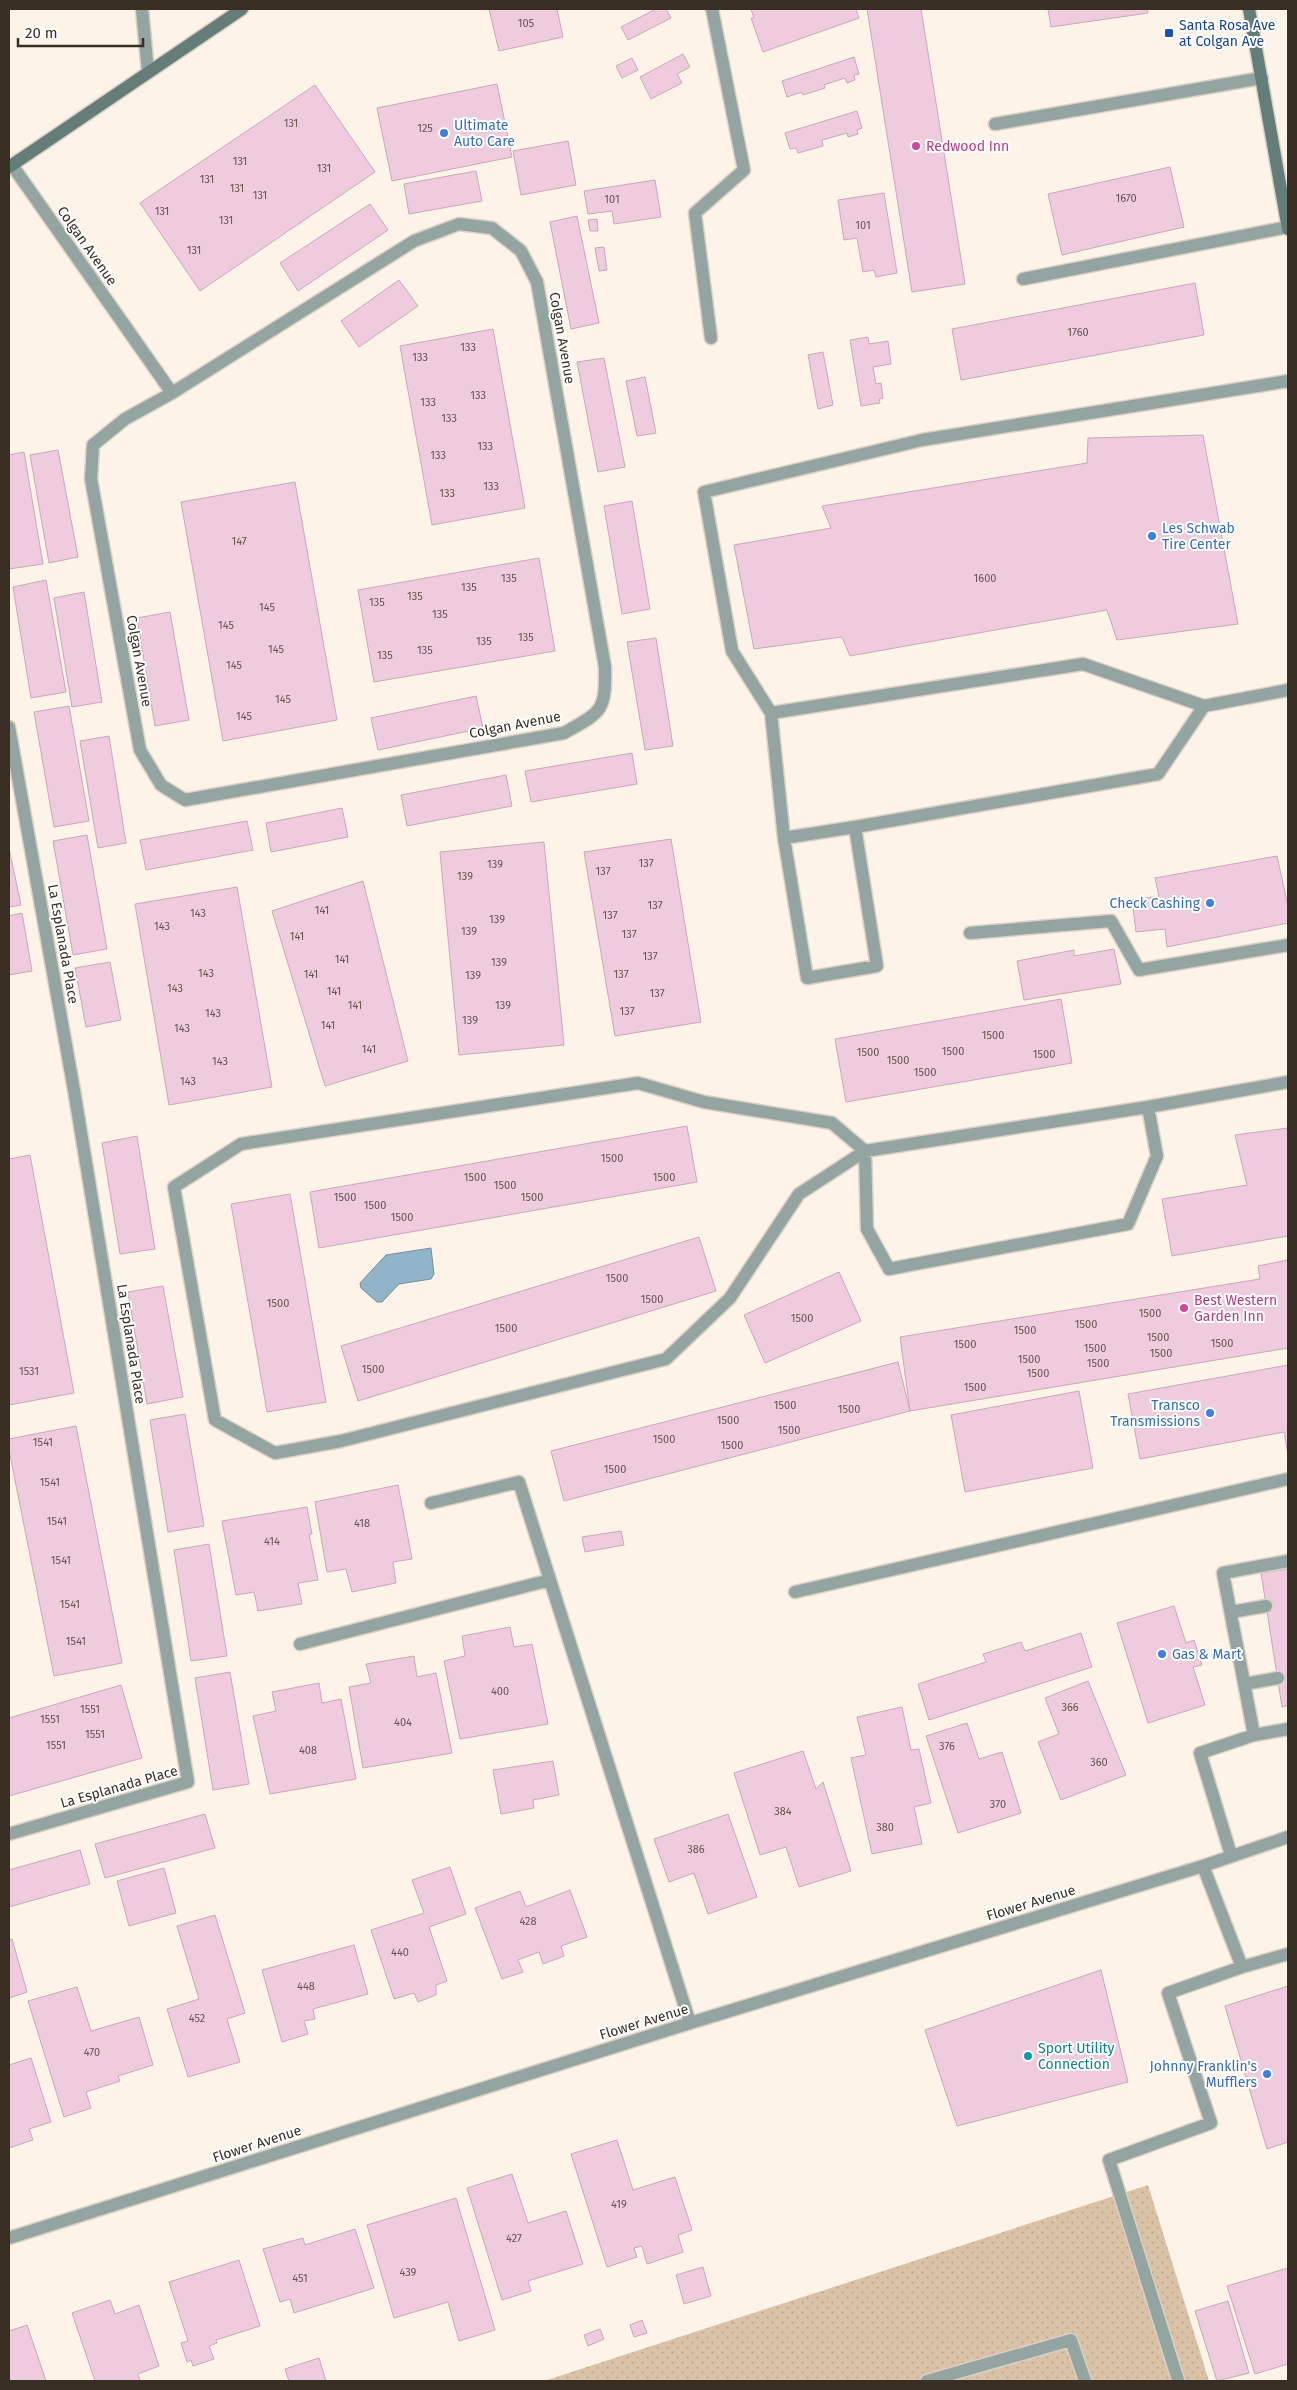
<svg xmlns="http://www.w3.org/2000/svg" width="1297" height="2390" font-family="'Fira Sans',sans-serif">
  <style>
    .grass { fill: url(#grass-dots) }
    .water { fill: #91b4c8; stroke: #768c97 }
    .building { fill: #efcbde; stroke: #c8a8b9 }
    .lines { fill: none; stroke-linecap: round; stroke-linejoin: round }
    .service-casing { stroke: #dad0c5; stroke-width: 15 }
    .minor-casing { stroke: #dad0c5; stroke-width: 15 }
    .secondary-casing { stroke: #dad0c5; stroke-width: 15 }
    .service { stroke: #93a4a1; stroke-width: 12 }
    .minor { stroke: #93a4a1; stroke-width: 12 }
    .secondary { stroke: #647d79; stroke-width: 12 }
    .transit-dot { fill: #1a4fb4; stroke: #fff; stroke-width: 2 }
    .shop-dot { fill: #3f7fe0; stroke: #fff; stroke-width: 2 }
    .hotel-dot { fill: #d1479c; stroke: #fff; stroke-width: 2 }
    .culture-dot { fill: #0f9aa8; stroke: #fff; stroke-width: 2 }
    .labels { text-anchor: middle; dominant-baseline: central; stroke-width: 4; stroke-linejoin: round; paint-order: stroke }
    .number-label { font-size: 11px; fill: #665552 }
    .transit-label { font-size: 14px; fill: #164399; stroke: #fff; text-anchor: start }
    .shop-label { font-size: 14px; fill: #366cbe; stroke: #fff; text-anchor: start }
    .hotel-label { font-size: 14px; fill: #b23c85; stroke: #fff; text-anchor: start }
    .street-label { font-size: 14px; fill: #382e24; stroke: #fff }
    .culture-label { font-size: 14px; fill: #0d838f; stroke: #fff; text-anchor: start }
  </style>
  <defs>
    <pattern id="grass-dots" width="8" height="8" patternUnits="userSpaceOnUse" patternTransform="scale(1.25)"><rect width="8" height="8" fill="#dac2a7"/><path d="M2 2h.1M6 6h.1" fill="none" stroke="#bca790" stroke-width="1.8" stroke-linecap="round"/></pattern>
  </defs>
  <rect width="100%" height="100%" fill="#fdf3e8"/>
  <path class="grass" d="M1148 2185 1209 2381H544Z"/>
  <path class="water" d="M431 1248 434 1274 431 1279 399 1284 382 1302H377L361 1288 360 1283 386 1255Z"/>
  <path class="building" d="M489 9H557L563 37 499 51Z
    M656 9H666L671 18 628 40 621 27Z
    M751 9H856L859 18 763 52 751 18H754Z
    M867 9H921L965 284 912 292Z
    M1048 9H1147L1148 13 1051 27Z
    M683 54 690 67 677 74 682 83 651 99 640 77Z
    M854 57 859 74 854 75 855 80 847 83 845 78 824 85 825 88 803 95 802 92 787 97 782 81Z
    M632 58 638 70 622 78 616 66Z
    M497 84 512 157 392 181 377 108Z
    M315 85 375 172 200 291 140 203Z
    M857 111 862 128 857 130 858 134 848 137 847 133 822 140 823 146 798 153 796 148 790 149 785 133Z
    M568 141 576 185 521 195 513 151Z
    M1170 167 1184 227 1062 255 1048 194Z
    M476 171 482 201 409 214 404 184Z
    M655 180 661 217 614 224 612 211 588 214 584 191Z
    M884 193 897 273 876 277 874 270 863 272 857 238 844 240 838 200Z
    M370 204 388 230 298 291 280 263Z
    M577 216 599 323 571 329 550 222Z
    M597 219 598 231H590L588 220Z
    M604 247 607 270 599 271 595 248Z
    M399 280 418 306 359 347 341 321Z
    M1195 283 1204 335 961 380 952 329Z
    M493 329 525 508 432 525 400 346Z
    M868 337 869 344 888 341 891 364 873 367 876 384 881 383 883 398 879 399 880 403 861 406 850 340Z
    M823 352 833 405 818 409 808 355Z
    M604 358 625 467 598 472 577 362Z
    M645 377 656 433 637 436 626 381Z
    M1203 435 1238 624 1117 640 1107 610 850 656 842 637 754 649 734 545 831 528 822 506 1087 463 1088 438Z
    M58 450 78 557 49 563 30 455Z
    M24 452 43 564 9 569V455Z
    M295 482 337 720 223 741 181 502Z
    M632 501 650 609 622 614 604 506Z
    M539 558 555 651 374 682 358 590Z
    M46 580 66 692 31 698 13 587Z
    M84 592 102 702 72 707 54 598Z
    M170 612 189 720 155 726 137 618Z
    M656 638 673 746 645 750 627 642Z
    M476 696 483 728 378 750 371 718Z
    M69 706 89 821 54 827 34 712Z
    M109 736 126 843 98 848 80 741Z
    M632 753 637 784 531 802 525 771Z
    M506 775 512 806 407 826 401 795Z
    M342 808 348 837 271 852 266 823Z
    M247 821 253 850 146 870 140 840Z
    M87 835 107 949 73 955 53 841Z
    M671 839 701 1022 615 1036 584 852Z
    M544 842 564 1045 459 1055 440 852Z
    M9 848 21 905 9 907Z
    M1277 856 1288 906V923L1167 947 1165 929 1136 932 1132 900 1159 896 1155 878Z
    M363 881 408 1061 325 1086 272 911Z
    M237 887 272 1087 169 1105 135 904Z
    M22 913 32 971 9 975V916Z
    M1114 949 1121 984 1024 1000 1017 961 1074 950V956Z
    M110 962 121 1020 86 1027 75 968Z
    M1061 999 1072 1063 846 1102 835 1039Z
    M687 1126 697 1182 319 1248 310 1192Z
    M1288 1128V1236L1172 1256 1162 1199 1247 1185 1235 1135Z
    M137 1136 155 1249 120 1254 102 1143Z
    M30 1155 74 1393 9 1405V1159Z
    M290 1194 326 1402 267 1412 231 1204Z
    M699 1237 716 1291 358 1401 341 1346Z
    M1288 1260V1348L910 1411 900 1337 1260 1279 1258 1266Z
    M839 1272 861 1321 765 1363 744 1315Z
    M163 1286 183 1397 147 1404 128 1292Z
    M898 1362 910 1411 564 1501 551 1451Z
    M1288 1365V1455L1284 1432 1140 1459 1128 1394Z
    M1079 1391 1093 1468 965 1492 951 1415Z
    M185 1414 204 1526 168 1532 150 1420Z
    M76 1426 122 1663 54 1676 9 1450V1439Z
    M398 1485 412 1559 393 1562 396 1583 352 1592 346 1569 327 1572 315 1502Z
    M307 1507 312 1534H309L318 1580 298 1583 302 1604 258 1611 254 1592 236 1595 222 1521Z
    M621 1531 624 1545 585 1552 582 1537Z
    M209 1544 227 1656 191 1661 174 1550Z
    M1288 1569V1705L1282 1707 1261 1573Z
    M1174 1606 1186 1643 1194 1640 1202 1665 1193 1667 1205 1705 1148 1723 1117 1623Z
    M510 1627 514 1647 532 1644 548 1724 460 1739 444 1661 465 1656 462 1636Z
    M1081 1633 1092 1667 929 1720 918 1684 986 1662 983 1654 1021 1642 1025 1651Z
    M414 1656 417 1677 436 1673 452 1753 363 1768 349 1687 371 1683 366 1664Z
    M230 1672 249 1784 213 1790 195 1678Z
    M1088 1681 1126 1775 1061 1800 1038 1742 1059 1734 1045 1698Z
    M319 1683 322 1703 341 1699 356 1779 270 1794 253 1716 276 1711 272 1692Z
    M121 1685 142 1758 9 1796V1718Z
    M902 1707 911 1750 919 1749 931 1803 914 1807 922 1844 872 1854 851 1758 866 1755 857 1717Z
    M967 1723 979 1759 1002 1752 1021 1813 958 1833 926 1736Z
    M803 1751 816 1789 823 1782 851 1871 799 1887 786 1847 760 1855 734 1773Z
    M553 1761 559 1795 533 1800 534 1808 501 1814 493 1770Z
    M205 1814 215 1848 105 1878 95 1844Z
    M728 1814 757 1897 708 1914 694 1873 669 1882 654 1839Z
    M80 1850 90 1884 9 1907V1870Z
    M450 1867 466 1914 429 1927 447 1981 436 1985V1995L418 2002 414 1993 394 1999 371 1930 424 1913 412 1880Z
    M164 1868 176 1913 129 1926 117 1881Z
    M570 1890 587 1937 561 1946 564 1956 543 1964 539 1952 518 1960 523 1972 502 1979 475 1908 520 1891 526 1907Z
    M215 1915 245 2013 227 2019 240 2062 188 2077 167 2009 199 1999 177 1926Z
    M12 1939 27 1992 9 1998V1940Z
    M354 1945 368 1994 313 2009 315 2019 304 2021 308 2034 282 2042 262 1970Z
    M1101 1970 1128 2082 957 2126 925 2030Z
    M1288 1986V2142L1267 2149 1225 2006Z
    M77 1987 91 2031 139 2017 153 2065 118 2076 120 2081 86 2092 91 2108 64 2117 28 2001Z
    M31 2058 51 2122 29 2129 33 2140 9 2148V2065Z
    M617 2140 633 2190 675 2177 692 2230 678 2235 683 2252 647 2264 642 2246 634 2248 637 2257 607 2267 571 2154Z
    M512 2174 528 2223 566 2211 583 2264 528 2281 531 2291 502 2300 467 2188Z
    M456 2198 495 2330 459 2341 448 2302 394 2318 367 2225Z
    M355 2229 374 2288 294 2313 290 2299 280 2302 263 2249 303 2238 305 2245Z
    M239 2260 260 2326 216 2340 217 2343 209 2346 214 2359 193 2366 191 2360 187 2362 181 2343 188 2341 169 2282Z
    M703 2267 711 2296 684 2304 676 2275Z
    M1288 2268V2364L1255 2374 1227 2286Z
    M110 2300 115 2314 139 2305 159 2366 138 2374 140 2381H95L72 2313Z
    M1228 2301 1249 2373 1217 2381 1195 2311Z
    M642 2320 647 2333 634 2337 630 2325Z
    M27 2325 46 2381H9V2331Z
    M600 2329 604 2339 588 2346 584 2335Z
    M319 2358 326 2381H289L285 2369Z"/>
  <g class="lines">
    <defs>
      <path id="service" d="M142 9 148 72
        M995 124 1262 78
        M12 165 172 393
        M459 224 492 228 521 251 537 282 605 667C606 712 601 712 564 733L185 800 161 785 140 750 91 479 93 445 125 419 172 393 414 241Z
        M1023 279 1288 227
        M711 338 695 213 744 170 712 9
        M1204 706 1158 774 855 827 877 966 807 978 784 838 771 713 1083 664 1204 706 1288 690
        M771 713 732 651 704 492 922 440 1288 381
        M9 727 74 1090 188 1782 9 1834
        M784 838 855 827
        M970 933 1111 921 1139 970 1288 945
        M638 1083 704 1102 832 1123 865 1151 799 1194 730 1298 666 1359 341 1441 275 1453 215 1420 174 1187 241 1144Z
        M1148 1107 1157 1156 1128 1224 889 1269 867 1229 865 1151 1148 1107 1288 1082
        M431 1503 519 1482 690 2023
        M1288 1561 1223 1573 1254 1735 1288 1729
        M795 1592 1288 1479
        M1231 1612 1266 1606
        M300 1644 550 1580
        M1244 1684 1278 1678
        M1231 1855 1200 1753 1254 1735
        M1242 1967 1288 1954
        M1178 2380 1109 2160 1211 2123 1168 1993 1242 1967 1203 1866
        M927 2381 1071 2340 1085 2381"/>
      <path id="minor" d="M9 2238 690 2023 1203 1866 1288 1837"/>
      <path id="secondary" d="M1249 9 1288 229
        M9 167 242 9"/>
    </defs>
    <use href="#service" class="service-casing"/>
    <use href="#minor" class="minor-casing"/>
    <use href="#secondary" class="secondary-casing"/>
    <use href="#service" class="service"/>
    <use href="#minor" class="minor"/>
    <use href="#secondary" class="secondary"/>
  </g>
  <rect class="transit-dot" x="1164" y="28" width="10" height="10" rx="2.5"/>
  <g class="shop-dot">
    <circle cx="444" cy="133" r="5"/>
    <circle cx="1152" cy="536" r="5"/>
    <circle cx="1210" cy="903" r="5"/>
    <circle cx="1210" cy="1413" r="5"/>
    <circle cx="1162" cy="1654" r="5"/>
    <circle cx="1267" cy="2074" r="5"/>
  </g>
  <g class="hotel-dot">
    <circle cx="916" cy="146" r="5"/>
    <circle cx="1184" cy="1308" r="5"/>
  </g>
  <circle class="culture-dot" cx="1028" cy="2056" r="5"/>
  <g class="labels">
    <g class="number-label">
      <text x="526" y="23">105</text>
      <text x="291" y="123">131</text>
      <text x="425" y="128">125</text>
      <text x="240" y="161">131</text>
      <text x="324" y="168">131</text>
      <text x="207" y="179">131</text>
      <text x="237" y="188">131</text>
      <text x="260" y="195">131</text>
      <text x="1126" y="198">1670</text>
      <text x="612" y="199">101</text>
      <text x="162" y="211">131</text>
      <text x="226" y="220">131</text>
      <text x="863" y="225">101</text>
      <text x="194" y="250">131</text>
      <text x="1078" y="332">1760</text>
      <text x="468" y="347">133</text>
      <text x="420" y="357">133</text>
      <text x="478" y="395">133</text>
      <text x="428" y="402">133</text>
      <text x="449" y="418">133</text>
      <text x="485" y="446">133</text>
      <text x="438" y="455">133</text>
      <text x="491" y="486">133</text>
      <text x="447" y="493">133</text>
      <text x="239" y="541">147</text>
      <text x="509" y="578">135</text>
      <text x="985" y="578">1600</text>
      <text x="469" y="587">135</text>
      <text x="415" y="596">135</text>
      <text x="377" y="602">135</text>
      <text x="267" y="607">145</text>
      <text x="440" y="614">135</text>
      <text x="226" y="625">145</text>
      <text x="526" y="637">135</text>
      <text x="484" y="641">135</text>
      <text x="276" y="649">145</text>
      <text x="425" y="650">135</text>
      <text x="385" y="655">135</text>
      <text x="234" y="665">145</text>
      <text x="283" y="699">145</text>
      <text x="244" y="716">145</text>
      <text x="646" y="863">137</text>
      <text x="495" y="864">139</text>
      <text x="603" y="871">137</text>
      <text x="465" y="876">139</text>
      <text x="655" y="905">137</text>
      <text x="322" y="910">141</text>
      <text x="198" y="913">143</text>
      <text x="610" y="915">137</text>
      <text x="497" y="919">139</text>
      <text x="162" y="926">143</text>
      <text x="469" y="931">139</text>
      <text x="629" y="934">137</text>
      <text x="297" y="936">141</text>
      <text x="650" y="956">137</text>
      <text x="342" y="959">141</text>
      <text x="499" y="962">139</text>
      <text x="206" y="973">143</text>
      <text x="311" y="974">141</text>
      <text x="621" y="974">137</text>
      <text x="473" y="975">139</text>
      <text x="175" y="988">143</text>
      <text x="334" y="991">141</text>
      <text x="657" y="993">137</text>
      <text x="355" y="1005">141</text>
      <text x="503" y="1005">139</text>
      <text x="627" y="1011">137</text>
      <text x="213" y="1013">143</text>
      <text x="470" y="1020">139</text>
      <text x="328" y="1025">141</text>
      <text x="182" y="1028">143</text>
      <text x="993" y="1035">1500</text>
      <text x="369" y="1049">141</text>
      <text x="953" y="1051">1500</text>
      <text x="868" y="1052">1500</text>
      <text x="1044" y="1054">1500</text>
      <text x="898" y="1060">1500</text>
      <text x="220" y="1061">143</text>
      <text x="925" y="1072">1500</text>
      <text x="188" y="1081">143</text>
      <text x="612" y="1158">1500</text>
      <text x="475" y="1177">1500</text>
      <text x="664" y="1177">1500</text>
      <text x="505" y="1185">1500</text>
      <text x="345" y="1197">1500</text>
      <text x="532" y="1197">1500</text>
      <text x="375" y="1205">1500</text>
      <text x="402" y="1217">1500</text>
      <text x="617" y="1278">1500</text>
      <text x="652" y="1299">1500</text>
      <text x="278" y="1303">1500</text>
      <text x="1150" y="1313">1500</text>
      <text x="802" y="1318">1500</text>
      <text x="1086" y="1324">1500</text>
      <text x="506" y="1328">1500</text>
      <text x="1025" y="1330">1500</text>
      <text x="1158" y="1337">1500</text>
      <text x="1222" y="1343">1500</text>
      <text x="965" y="1344">1500</text>
      <text x="1095" y="1348">1500</text>
      <text x="1161" y="1353">1500</text>
      <text x="1029" y="1359">1500</text>
      <text x="1098" y="1363">1500</text>
      <text x="373" y="1369">1500</text>
      <text x="29" y="1371">1531</text>
      <text x="1038" y="1373">1500</text>
      <text x="975" y="1387">1500</text>
      <text x="785" y="1405">1500</text>
      <text x="849" y="1409">1500</text>
      <text x="728" y="1420">1500</text>
      <text x="789" y="1430">1500</text>
      <text x="664" y="1439">1500</text>
      <text x="43" y="1442">1541</text>
      <text x="732" y="1445">1500</text>
      <text x="615" y="1469">1500</text>
      <text x="50" y="1482">1541</text>
      <text x="57" y="1521">1541</text>
      <text x="362" y="1523">418</text>
      <text x="272" y="1541">414</text>
      <text x="61" y="1560">1541</text>
      <text x="70" y="1604">1541</text>
      <text x="76" y="1641">1541</text>
      <text x="500" y="1691">400</text>
      <text x="1070" y="1707">366</text>
      <text x="90" y="1709">1551</text>
      <text x="50" y="1719">1551</text>
      <text x="403" y="1722">404</text>
      <text x="95" y="1734">1551</text>
      <text x="56" y="1745">1551</text>
      <text x="947" y="1746">376</text>
      <text x="308" y="1750">408</text>
      <text x="1099" y="1762">360</text>
      <text x="998" y="1804">370</text>
      <text x="783" y="1811">384</text>
      <text x="885" y="1827">380</text>
      <text x="696" y="1849">386</text>
      <text x="528" y="1921">428</text>
      <text x="400" y="1952">440</text>
      <text x="306" y="1986">448</text>
      <text x="197" y="2018">452</text>
      <text x="92" y="2052">470</text>
      <text x="619" y="2204">419</text>
      <text x="514" y="2238">427</text>
      <text x="408" y="2272">439</text>
      <text x="300" y="2278">451</text>
    </g>
    <g class="transit-label">
      <text x="1179" y="25">Santa Rosa Ave<tspan x="1179" dy="16">at Colgan Ave</tspan></text>
    </g>
    <g class="shop-label">
      <text x="454" y="125">Ultimate<tspan x="454" dy="16">Auto Care</tspan></text>
      <text x="1162" y="528">Les Schwab<tspan x="1162" dy="16">Tire Center</tspan></text>
      <text x="1200" y="903" text-anchor="end">Check Cashing</text>
      <text x="1200" y="1405" text-anchor="end">Transco<tspan x="1200" dy="16">Transmissions</tspan></text>
      <text x="1172" y="1654">Gas &amp; Mart</text>
      <text x="1257" y="2066" text-anchor="end">Johnny Franklin's<tspan x="1257" dy="16">Mufflers</tspan></text>
    </g>
    <g class="hotel-label">
      <text x="926" y="146">Redwood Inn</text>
      <text x="1194" y="1300">Best Western<tspan x="1194" dy="16">Garden Inn</tspan></text>
    </g>
    <g class="street-label">
      <text transform="translate(87 246) rotate(55)">Colgan Avenue</text>
      <text transform="translate(562 338) rotate(80)">Colgan Avenue</text>
      <text transform="translate(139 661) rotate(80)">Colgan Avenue</text>
      <text transform="translate(515 725) rotate(-11)">Colgan Avenue</text>
      <text transform="translate(63 944) rotate(80)">La Esplanada Place</text>
      <text transform="translate(131 1344) rotate(81)">La Esplanada Place</text>
      <text transform="translate(119 1787) rotate(-16)">La Esplanada Place</text>
      <text transform="translate(1031 1903) rotate(-17)">Flower Avenue</text>
      <text transform="translate(644 2022) rotate(-17)">Flower Avenue</text>
      <text transform="translate(257 2144) rotate(-18)">Flower Avenue</text>
    </g>
    <g class="culture-label">
      <text x="1038" y="2048">Sport Utility<tspan x="1038" dy="16">Connection</tspan></text>
    </g>
  </g>
  <rect width="1297" height="2390" fill="none" stroke="#382e24" stroke-width="20"/>
  <path d="M18 38v8h125v-8" fill="none" stroke="#382e24" stroke-width="2.5"/>
  <text x="25" y="38" font-size="15" fill="#382e24" stroke="#ffffff" stroke-width="4" paint-order="stroke">20 m</text>
</svg>
